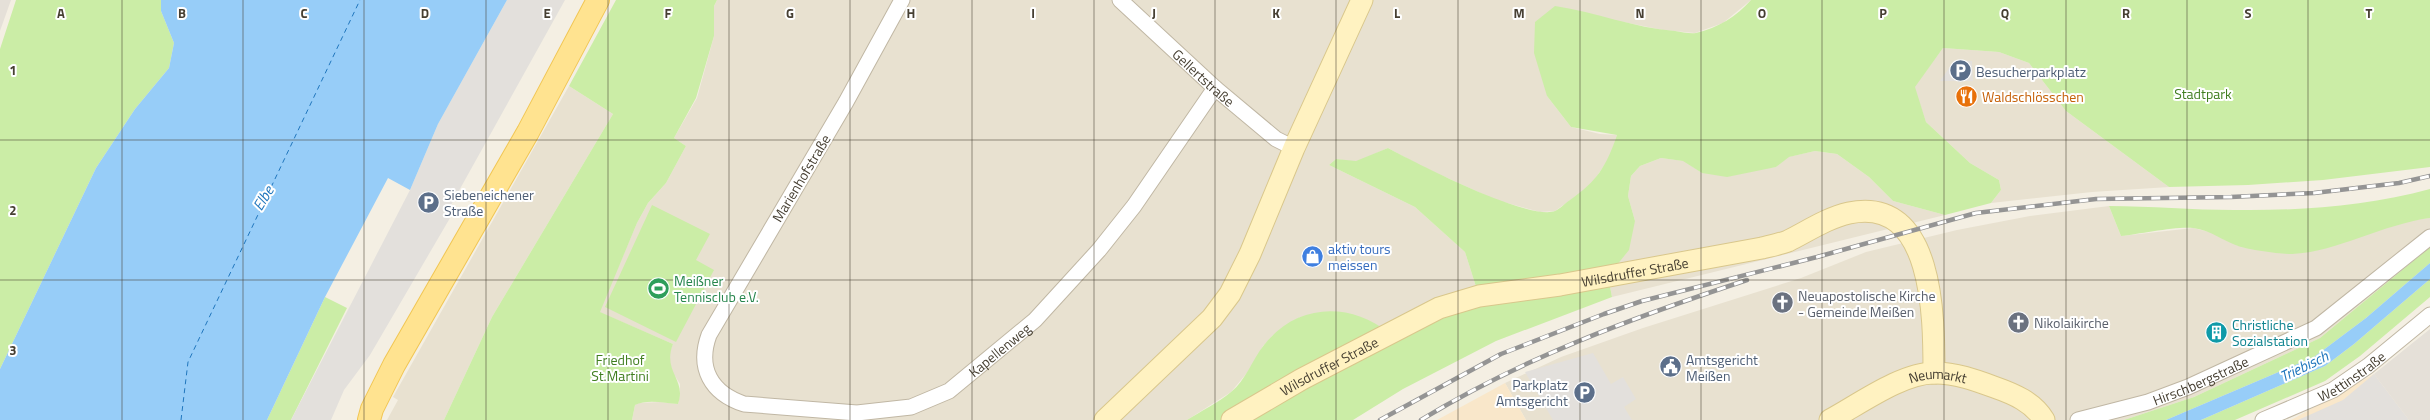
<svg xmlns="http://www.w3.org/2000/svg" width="2430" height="420" font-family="'Titillium Web',sans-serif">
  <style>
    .residential { fill: #e8e1d0 }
    .commercial { fill: #f9e7ca }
    .industrial { fill: #e5e0d8 }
    .green { fill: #cbeda6 }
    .parking { fill: #e3e0dc }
    .water { fill: #97cdf8 }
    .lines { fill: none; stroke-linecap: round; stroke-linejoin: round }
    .ferry { stroke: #2076bd; stroke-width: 1; stroke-dasharray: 5 4; stroke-linecap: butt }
    .minor-casing { stroke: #c0b7a4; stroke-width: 17 }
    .secondary-casing { stroke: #d9c78c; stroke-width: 23 }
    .primary-casing { stroke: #f1c653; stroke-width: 24 }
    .minor { stroke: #fff; stroke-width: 15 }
    .secondary { stroke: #fff2c1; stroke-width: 21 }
    .primary { stroke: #ffe390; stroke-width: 22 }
    .rail-casing { stroke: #949494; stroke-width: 4.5 }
    .rail { stroke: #fff; stroke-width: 3; stroke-dasharray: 9; stroke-linecap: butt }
    .grid { fill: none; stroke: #463f32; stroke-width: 1; stroke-opacity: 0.55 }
    .labels { text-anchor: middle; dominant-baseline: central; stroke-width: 4; stroke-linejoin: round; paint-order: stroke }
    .service-label { font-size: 14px; fill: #4e5e75; stroke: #fff; text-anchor: start }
    .street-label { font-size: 14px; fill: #463f32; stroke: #fff }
    .park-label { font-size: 14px; fill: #407e20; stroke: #fff }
    .food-label { font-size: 14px; fill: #c56008; stroke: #fff; text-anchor: start }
    .shop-label { font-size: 14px; fill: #366cbe; stroke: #fff; text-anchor: start }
    .leisure-label { font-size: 14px; fill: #27864d; stroke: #fff; text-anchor: start }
    .worship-label { font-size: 14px; fill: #5b616d; stroke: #fff; text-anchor: start }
    .culture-label { font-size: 14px; fill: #0d838f; stroke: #fff; text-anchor: start }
    .water-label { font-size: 15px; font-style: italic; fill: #2076bd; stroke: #fff }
    .grid-label { font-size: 13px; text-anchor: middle; font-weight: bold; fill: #463f32; stroke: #fff; stroke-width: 4; stroke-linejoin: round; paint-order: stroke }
  </style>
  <rect width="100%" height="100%" fill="#f4efe3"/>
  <path class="residential" d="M717 0H1751L1723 23 1695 33 1663 30 1623 22 1547 96 1571 127 1600 134 1617 135 1610 157 1590 186 1555 211 1540 212 1496 200 1421 166 1388 148 1356 162 1336 159 1329 165 1415 207 1465 252 1479 296 1388 333 1300 317 1272 336 1263 346 1251 368 1231 392 1187 420H632L635 405 639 403 660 402 678 404 680 394V384L670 368 669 353 673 344 599 312 637 223 648 203 666 183 686 146 674 138 697 98 714 36V6Z
    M1943 48 1999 52 2029 63 2066 111 2169 187 2092 192 1991 203 2001 190 1999 180 1970 163 1926 122 1914 87Z
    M569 86 613 114 492 317 444 420H387L398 400 393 397Z
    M1815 151 1837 154 1869 177 1893 201 1945 215 1612 297 1608 276 1635 221 1628 196 1631 176 1640 166 1661 158 1684 161 1702 173 1776 167 1788 157Z
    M2109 206 2121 236 2193 228 2218 234 2238 246 2324 248 2368 233 2412 220 2430 218V247L2320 338 2194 397 2124 420H1526L1505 383 1561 357 1643 328 1801 278 1866 252 1957 230 2030 216Z"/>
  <path class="commercial" d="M2374 374 2409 420H2291Z
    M1505 383 1526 420H1437Z"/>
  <path class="industrial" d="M0 0H11L0 31Z
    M2430 329V420H2409L2374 374Z"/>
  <path class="green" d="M16 0H161V11L174 43 169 68 135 109 96 168 0 369V49Z
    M616 0H717L714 6V36L696 98 674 138 686 146 666 183 648 203 637 223 600 312 673 344C662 372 687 379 678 404 665 403 647 399 635 405L632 420H444L492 317 613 114 569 86Z
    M1751 0H2430V167L2323 180 2248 185 2169 187 2066 111 2029 63 1999 52 1943 48 1915 87 1926 122 1970 163 1999 180 2001 190 1991 203 1945 215 1893 201 1869 177 1837 154 1815 151 1789 157 1776 167 1727 177 1702 173 1683 161 1661 158 1640 166 1631 176 1628 196 1635 221 1629 250 1608 276 1612 297 1496 341 1403 389 1353 420H1187C1201 411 1218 403 1231 392 1246 380 1252 360 1264 345 1296 304 1349 301 1389 333L1479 296 1465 252 1415 207 1329 165 1336 159 1356 161 1388 148C1416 163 1528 221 1555 211 1560 209 1565 203 1570 200 1597 181 1606 167 1617 135L1571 127 1547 96 1534 53 1535 22 1555 6C1596 12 1634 28 1675 31 1682 32 1690 34 1696 33 1718 28 1737 16 1751 0Z
    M2430 189V218C2383 224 2337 252 2292 254 2280 254 2250 250 2238 246 2223 241 2211 230 2193 228 2177 226 2139 234 2121 236L2109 206C2151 206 2192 210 2234 210 2299 211 2367 206 2430 189Z
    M652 205 710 234 696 260 714 270 676 342 605 307Z
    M2430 247V263L2366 318 2314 357 2166 420H2124L2194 397 2320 338Z
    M2430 279V297L2360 356 2325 381 2235 420H2201L2325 366 2354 344Z
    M325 297 347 308 291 420H267Z"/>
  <path class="parking" d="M507 0H565L446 214 450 218 370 355 344 390 331 420H291L410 190 438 124Z
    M1954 61H1972L1973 81H1940Z
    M1593 353 1611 384 1623 377 1636 399 1624 407 1632 420H1553L1525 372Z
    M2374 374 2409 420H2298L2343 400Z"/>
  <path class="water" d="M161 0H507L438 124 410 190 388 178 325 297 267 420H0V369L96 168 135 109 169 68 174 43 161 11Z
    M2430 263V279L2354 344 2325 366 2201 420H2166L2314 357 2366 318Z"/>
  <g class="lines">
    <path class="ferry" d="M181 420 188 362 360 0"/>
    <defs>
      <g id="minor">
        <path id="s1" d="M902 0 846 102 709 335C697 368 711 393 744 404L857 413 911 407 949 391 1035 320 1099 250 1134 206 1215 88"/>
        <path id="s2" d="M1120 0 1215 88 1276 139 1294 148"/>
        <path id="s3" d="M2078 420 2148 402 2188 387 2316 328 2430 237"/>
        <path id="s4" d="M2263 420 2333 390 2368 366 2430 315"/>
      </g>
      <g id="secondary">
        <path d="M1105 420 1212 318 1230 294 1250 254 1294 148 1362 0"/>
        <path id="s5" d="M1232 420 1302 379 1439 308 1479 296 1560 285 1762 248C1770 246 1780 244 1788 241 1808 231 1827 218 1849 213 1934 195 1934 318 1934 373"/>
        <path id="s6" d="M1830 420C1858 405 1903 372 1935 373 1956 373 1975 380 1994 387 2014 394 2033 402 2044 420"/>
      </g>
      <path id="primary" d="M369 420 372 409 394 365 528 132 598 0"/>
    </defs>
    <use href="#minor" class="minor-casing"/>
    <use href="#secondary" class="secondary-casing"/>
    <use href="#primary" class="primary-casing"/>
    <use href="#minor" class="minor"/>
    <use href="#secondary" class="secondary"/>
    <use href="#primary" class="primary"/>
    <defs>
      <path id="rail" d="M1380 420 1501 354 1604 314 1642 301 1817 257 1976 213 2096 199 2231 197 2314 193 2399 183 2430 176
        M1421 420C1522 358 1635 317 1747 280"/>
    </defs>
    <use href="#rail" class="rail-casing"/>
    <use href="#rail" class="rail"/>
  </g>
  <path class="grid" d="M122 0V420M243 0V420M364 0V420M486 0V420M608 0V420M729 0V420M850 0V420M972 0V420M1094 0V420M1215 0V420M1336 0V420M1458 0V420M1580 0V420M1701 0V420M1822 0V420M1944 0V420M2066 0V420M2187 0V420M2308 0V420M0 140H2430M0 280H2430"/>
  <defs>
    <symbol id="parking-disc" viewBox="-11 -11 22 22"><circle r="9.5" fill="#5c6f8a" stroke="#fff"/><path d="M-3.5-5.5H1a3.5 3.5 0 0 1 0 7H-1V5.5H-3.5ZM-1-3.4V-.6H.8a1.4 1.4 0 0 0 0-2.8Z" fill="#fff"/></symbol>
    <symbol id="restaurant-disc" viewBox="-11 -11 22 22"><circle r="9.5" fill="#e8710a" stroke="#fff"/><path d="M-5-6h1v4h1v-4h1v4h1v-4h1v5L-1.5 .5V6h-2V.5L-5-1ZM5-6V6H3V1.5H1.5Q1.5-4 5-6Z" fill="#fff"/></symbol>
    <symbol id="shop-disc" viewBox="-11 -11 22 22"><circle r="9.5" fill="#3f7fe0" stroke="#fff"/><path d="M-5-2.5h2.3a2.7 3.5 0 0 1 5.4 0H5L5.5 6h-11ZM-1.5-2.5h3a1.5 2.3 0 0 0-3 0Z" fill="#fff"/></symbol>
    <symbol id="stadium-disc" viewBox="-11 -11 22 22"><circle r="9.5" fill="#2e9e5b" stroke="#fff"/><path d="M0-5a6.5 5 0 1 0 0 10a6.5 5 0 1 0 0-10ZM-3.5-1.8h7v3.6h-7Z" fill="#fff"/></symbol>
    <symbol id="church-disc" viewBox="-11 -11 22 22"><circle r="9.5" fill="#6b7280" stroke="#fff"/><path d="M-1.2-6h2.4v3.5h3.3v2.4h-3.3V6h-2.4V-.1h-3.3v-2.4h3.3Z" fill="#fff"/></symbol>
    <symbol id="building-disc" viewBox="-11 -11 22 22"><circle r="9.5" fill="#0f9aa8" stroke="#fff"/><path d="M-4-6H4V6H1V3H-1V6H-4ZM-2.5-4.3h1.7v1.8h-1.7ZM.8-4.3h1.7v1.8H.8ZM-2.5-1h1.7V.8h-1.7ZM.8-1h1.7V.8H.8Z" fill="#fff"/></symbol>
    <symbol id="civic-disc" viewBox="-11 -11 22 22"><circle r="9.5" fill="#5c6f8a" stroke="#fff"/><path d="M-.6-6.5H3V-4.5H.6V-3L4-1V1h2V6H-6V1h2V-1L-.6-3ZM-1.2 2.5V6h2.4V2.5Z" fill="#fff"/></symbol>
  </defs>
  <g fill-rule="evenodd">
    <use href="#parking-disc" x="1948" y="58" width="25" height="25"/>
    <use href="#restaurant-disc" x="1954" y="84" width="25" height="25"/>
    <use href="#parking-disc" x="416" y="190" width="25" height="25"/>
    <use href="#shop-disc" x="1300" y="244" width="25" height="25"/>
    <use href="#stadium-disc" x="646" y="276" width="25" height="25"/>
    <use href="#church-disc" x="1770" y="290" width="25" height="25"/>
    <use href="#church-disc" x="2006" y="310" width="25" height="25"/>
    <use href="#building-disc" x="2204" y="320" width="25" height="25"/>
    <use href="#civic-disc" x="1658" y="354" width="25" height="25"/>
    <use href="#parking-disc" x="1572" y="380" width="25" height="25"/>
  </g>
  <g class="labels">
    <g class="service-label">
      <text x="1976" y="71">Besucherparkplatz</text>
      <text x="444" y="194">Siebeneichener<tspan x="444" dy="16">Straße</tspan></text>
      <text x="1686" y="359">Amtsgericht<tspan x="1686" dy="16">Meißen</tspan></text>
      <text x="1568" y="384" text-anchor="end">Parkplatz<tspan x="1568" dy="16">Amtsgericht</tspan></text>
    </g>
    <g class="street-label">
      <text stroke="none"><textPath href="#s2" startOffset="114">Gellertstraße</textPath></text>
      <text transform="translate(801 178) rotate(-59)">Marienhofstraße</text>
      <text stroke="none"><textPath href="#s5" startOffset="435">Wilsdruffer Straße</textPath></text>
      <text stroke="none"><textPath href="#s1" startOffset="749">Kapellenweg</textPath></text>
      <text stroke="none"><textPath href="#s5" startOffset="111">Wilsdruffer Straße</textPath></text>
      <text stroke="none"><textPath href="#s4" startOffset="99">Wettinstraße</textPath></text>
      <text stroke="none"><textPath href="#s6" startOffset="119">Neumarkt</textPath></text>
      <text stroke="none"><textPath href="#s3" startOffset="129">Hirschbergstraße</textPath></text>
    </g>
    <g class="park-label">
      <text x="2203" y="93">Stadtpark</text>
      <text x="620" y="359">Friedhof<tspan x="620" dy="16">St.Martini</tspan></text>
    </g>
    <g class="food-label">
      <text x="1982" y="96">Waldschlösschen</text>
    </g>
    <g class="shop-label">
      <text x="1328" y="248">aktiv tours<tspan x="1328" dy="16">meissen</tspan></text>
    </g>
    <g class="leisure-label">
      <text x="674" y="280">Meißner<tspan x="674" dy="16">Tennisclub e.V.</tspan></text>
    </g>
    <g class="worship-label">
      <text x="1798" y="295">Neuapostolische Kirche<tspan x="1798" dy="16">- Gemeinde Meißen</tspan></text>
      <text x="2034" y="322">Nikolaikirche</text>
    </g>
    <g class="culture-label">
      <text x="2232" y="324">Christliche<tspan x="2232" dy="16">Sozialstation</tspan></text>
    </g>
    <g class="water-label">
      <text transform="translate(263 198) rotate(-59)">Elbe</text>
      <text transform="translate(2304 366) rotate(-26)">Triebisch</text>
    </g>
  </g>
  <g class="grid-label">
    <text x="61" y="18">A</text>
    <text x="182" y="18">B</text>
    <text x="304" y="18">C</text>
    <text x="425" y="18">D</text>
    <text x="547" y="18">E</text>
    <text x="668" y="18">F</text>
    <text x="790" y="18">G</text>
    <text x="911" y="18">H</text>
    <text x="1033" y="18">I</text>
    <text x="1154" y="18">J</text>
    <text x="1276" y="18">K</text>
    <text x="1397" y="18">L</text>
    <text x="1519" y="18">M</text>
    <text x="1640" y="18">N</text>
    <text x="1762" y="18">O</text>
    <text x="1883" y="18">P</text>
    <text x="2005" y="18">Q</text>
    <text x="2126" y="18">R</text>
    <text x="2248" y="18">S</text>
    <text x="2369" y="18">T</text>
    <text x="13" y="75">1</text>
    <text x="13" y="215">2</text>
    <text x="13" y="355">3</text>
  </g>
</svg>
